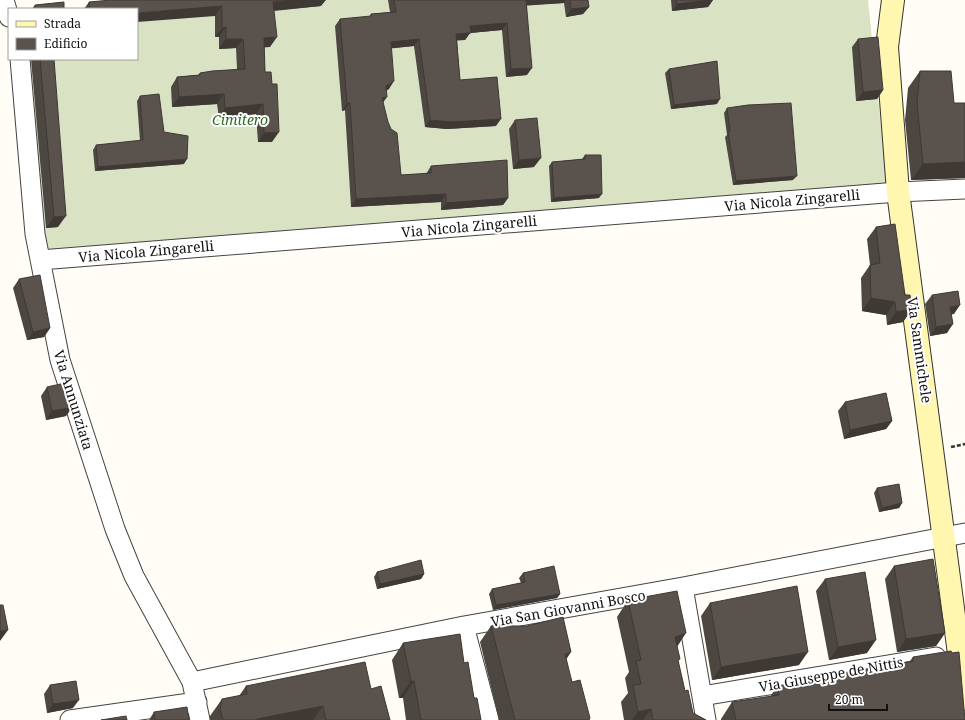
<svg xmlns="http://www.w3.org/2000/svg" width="965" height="720" font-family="'Noto Serif',serif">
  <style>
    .cemetery { fill: #d9e3c4 }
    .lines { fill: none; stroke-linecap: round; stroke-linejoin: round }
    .street-casing { stroke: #444; stroke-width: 21 }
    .secondary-casing { stroke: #333; stroke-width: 24 }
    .path { stroke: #333; stroke-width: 2.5; stroke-dasharray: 4 2; stroke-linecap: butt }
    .street { stroke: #fff; stroke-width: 19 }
    .secondary { stroke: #fff6b0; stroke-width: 22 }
    .wall { fill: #4d4742 }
    .shaded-wall { fill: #3f3936 }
    .building { fill: #5a524d; stroke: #3f3936 }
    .labels { text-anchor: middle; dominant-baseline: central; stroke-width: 4; stroke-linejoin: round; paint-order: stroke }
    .park-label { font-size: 14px; font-style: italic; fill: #2f6b1f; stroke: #fff }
    .street-label { font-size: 14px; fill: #111; stroke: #fff }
  </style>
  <rect width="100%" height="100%" fill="#fffdf5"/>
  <path class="cemetery" d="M190 0H868L887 185 47 253 29 59H137V9Z"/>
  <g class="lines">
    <defs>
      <path id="street" d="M4 0 9 17
        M20 59 35 234 60 360 115 529 134 576 192 682 200 720
        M40 260 898 192 965 189
        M683 587 706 720
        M464 626 489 720
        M192 682 464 626 683 587 965 533
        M702 696 936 657
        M70 720 197 702"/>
      <path id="secondary" d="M893 0 887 47 898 192 965 699"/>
    </defs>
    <use href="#street" class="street-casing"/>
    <use href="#secondary" class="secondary-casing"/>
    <path class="path" d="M951 447 965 444"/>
    <use href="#street" class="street"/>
    <use href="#secondary" class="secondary"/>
  </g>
  <path class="wall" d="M388 0H588L589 7 583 14 566 17 564 3 527 5V75L506 77 502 30 470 33 465 40H457L460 80 496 126 447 129 425 127 414 46 391 48 389 89 387 90 383 103 401 175 426 174 431 166 508 198 503 205 441 210V202L351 207 345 110 342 111 335 26 340 19 369 17 371 14 390 12Z
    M671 0H713L708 7 672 11Z
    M89 2 321 6 274 11 270 47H264L265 72 272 142H258L256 114 219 118 217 104 172 107 171 87 177 77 198 75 200 73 237 69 236 48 219 49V37H215V16L137 9H84Z
    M35 5 64 9H32Z
    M858 39 883 90 877 99 856 101 852 47Z
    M31 59H54L58 227 46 228Z
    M669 69 717 104 671 109 665 73Z
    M920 71 954 103 965 178 911 180 905 120 908 88Z
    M140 96 184 164 95 171 93 150 96 145 140 141 137 101Z
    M727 108 793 180 733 185 725 137 727 135 724 113Z
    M515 120 534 167 513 169 509 129Z
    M585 155 599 198 551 202 549 166 552 162 582 159Z
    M876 227 912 309 903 322 887 325 886 315 862 311 861 278 870 265 867 239Z
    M19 279 50 328 44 337 27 340 13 288Z
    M932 295 954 314H951L947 333 930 336 925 304Z
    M47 387 66 416 46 420 41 396Z
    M845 402 892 421 886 429 844 439 838 411Z
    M877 488 902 503 899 508 879 512 874 493Z
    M894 566 945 633 936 646 897 652 885 579Z
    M377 572 424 574 421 579 377 589 374 577Z
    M523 573 560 594 557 598 493 610 489 594 492 589 521 583 519 578Z
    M825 579 867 653 829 660 816 591Z
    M628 600 677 647 678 662 685 691 693 713 706 720H624L621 702 628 693 625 678 629 672 617 617Z
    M710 603 799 665 712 680 701 616Z
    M491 626H513L572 682 589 720H499L480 642Z
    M403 643 464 663 481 720H406L403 698H399L392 660Z
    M913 657 965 720H721V719L732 702 770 697 777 686 841 676 843 673 910 661Z
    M50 685 73 708 47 713 44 694Z
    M246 686 371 689 390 720H210V716L222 699 239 696Z
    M154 712 189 720H149Z"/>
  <path class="shaded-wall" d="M292 0H326L321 6 267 11 273 2Z
    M525 0H566L564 3 521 6Z
    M710 0H713L708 7 672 11 677 4Z
    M222 6 215 16 137 22V13Z
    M589 7 583 14 566 17 571 9Z
    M507 23 502 30 470 33 465 40 451 41 456 34 470 26Z
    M226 27 219 37H215L222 28Z
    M277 37 270 47 257 48 264 38Z
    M226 39H243L236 48 219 49Z
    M419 39 414 46 386 49 391 42Z
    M532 68 527 75 506 77 511 69Z
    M394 81 389 89 381 94 386 86Z
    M883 90 877 99 856 101 863 92Z
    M224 94 217 104 172 107 179 97Z
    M387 97 382 104V98Z
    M720 99 717 104 671 109 674 105Z
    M347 103H350L345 110 342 111Z
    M263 104 256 114 219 118 225 108Z
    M501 119 496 126 447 129 425 127 430 120Z
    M279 132 272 142H258L264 133Z
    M541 158 534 167 513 169 519 160Z
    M187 159 184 164 95 171 98 167Z
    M965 162V178L911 180 923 164Z
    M797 176 793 180 733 185 736 181Z
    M446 194 441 202 351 207 356 199Z
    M602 194 599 198 551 202 554 198Z
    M508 198 503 205 441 210 446 203Z
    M66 216 58 227 46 228 54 217Z
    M871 298 895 302 886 315 862 311Z
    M960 305 954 314 944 316 950 307Z
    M912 309 903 322 887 325 896 312Z
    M953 324 947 333 930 336 936 327Z
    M50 328 44 337 27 340 33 332Z
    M73 407 66 416 46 420 52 411Z
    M892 421 886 429 844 439 850 430Z
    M902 503 899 508 879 512 882 508Z
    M424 574 421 579 377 589 380 584Z
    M560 594 557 598 493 610 496 605Z
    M8 630 0 641V631Z
    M686 633 675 650V637Z
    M945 633 936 646 897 652 906 639Z
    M876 640 867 653 829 660 838 647Z
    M571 652 560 669 565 654Z
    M808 652 799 665 712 680 721 667Z
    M411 681H414L403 698H399Z
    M79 700 73 708 47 713 53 704Z
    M323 706 313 720H256L257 719Z
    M651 709 643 720H632L638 712Z"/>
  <path class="building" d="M111 0H292L273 2 277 37 264 38 265 72H271L272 84H277L279 132 264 133 263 104 225 108 224 94 179 97 177 77 200 75V73L212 71 245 69 243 39H226V27L222 28V6L137 13V9H90L89 2Z
    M394 0H526L532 68 511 69 507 23 470 26 471 33 456 34 460 80 497 77 501 119 452 122 430 120 419 39 391 42 394 81 386 86 387 97 382 98 388 122 391 129 397 133 401 175 431 173V166L507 160 508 198 446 203V194L356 199 350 103H347L340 19 371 16V14L396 12Z
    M570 0H588L589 7 571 9Z
    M676 0H710L677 4Z
    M64 2V9H35V5Z
    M878 37 883 90 863 92 858 39Z
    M40 59H54L66 216 54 217Z
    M717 61 720 99 674 105 669 69Z
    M920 71H951L954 103H965V162L923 164 917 103Z
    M159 94 164 132 188 136 187 159 98 167 96 145 143 140 140 96Z
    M791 103 797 176 736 181 728 132H730L727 108 748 105Z
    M537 118 541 158 519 160 515 120Z
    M585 155H601L602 194 554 198 552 162 585 159Z
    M895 224 905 295H910L912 309 896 312 895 302 871 298 870 265 880 263 876 227Z
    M40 275 50 328 33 332 19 279Z
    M958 291 960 305 950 307 953 324 936 327 932 295Z
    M65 383 73 407 52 411 47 387Z
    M886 393 892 421 850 430 845 402Z
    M899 484 902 503 882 508 877 488Z
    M933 559 945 633 906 639 894 566Z
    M421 560 424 574 380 584 377 572Z
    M554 566 560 594 496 605 492 589 525 582 523 573Z
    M865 572 876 640 838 647 825 579Z
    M797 586 808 652 721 667 710 603Z
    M677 591 686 633 675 637 680 659 678 660 685 691 688 690 693 713 706 720H653L651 709 638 712 633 685 641 684 636 661 641 660 628 600Z
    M0 605H3L8 630 0 631Z
    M563 617 571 652 565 654 572 682 580 680 590 718 589 720H515L491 626 512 622 513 626H527Z
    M460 634 464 663 468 662 474 698H477L481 720H421L414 681H411L403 643Z
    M951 651 952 653 959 652 965 720H736L732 702 779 695 777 686 816 679V680L844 676 843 673 913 661V657Z
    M365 662 371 689 381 686 390 720H326L323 706 257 719V720H223L220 709 222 699 247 694 246 686Z
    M76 681 79 700 53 704 50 685Z
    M187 707 189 720H155L154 712Z
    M126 716 127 720H101Z"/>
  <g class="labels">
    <g class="park-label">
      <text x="240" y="119">Cimitero</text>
    </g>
    <g class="street-label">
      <text transform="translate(792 200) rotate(-5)">Via Nicola Zingarelli</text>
      <text transform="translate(469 226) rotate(-5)">Via Nicola Zingarelli</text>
      <text transform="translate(146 251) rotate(-5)">Via Nicola Zingarelli</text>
      <text transform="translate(920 350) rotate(82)">Via Sammichele</text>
      <text transform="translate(74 400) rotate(73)">Via Annunziata</text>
      <text transform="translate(568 608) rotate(-10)">Via San Giovanni Bosco</text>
      <text transform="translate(831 674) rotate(-10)">Via Giuseppe de Nittis</text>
    </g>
  </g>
  <rect x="8" y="8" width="130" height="52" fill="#ffffff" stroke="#a0a0a0"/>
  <rect x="16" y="21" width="20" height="6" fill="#fff6b0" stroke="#a0a0a0"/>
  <text x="44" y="28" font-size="12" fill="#111111">Strada</text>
  <rect x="16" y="38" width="20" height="12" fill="#5a524d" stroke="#a0a0a0"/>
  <text x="44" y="48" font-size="12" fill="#111111">Edificio</text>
  <path d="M829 704v6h58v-6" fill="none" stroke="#111111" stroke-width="2"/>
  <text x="835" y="704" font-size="12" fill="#111111" stroke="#ffffff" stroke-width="3" paint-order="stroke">20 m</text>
</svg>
